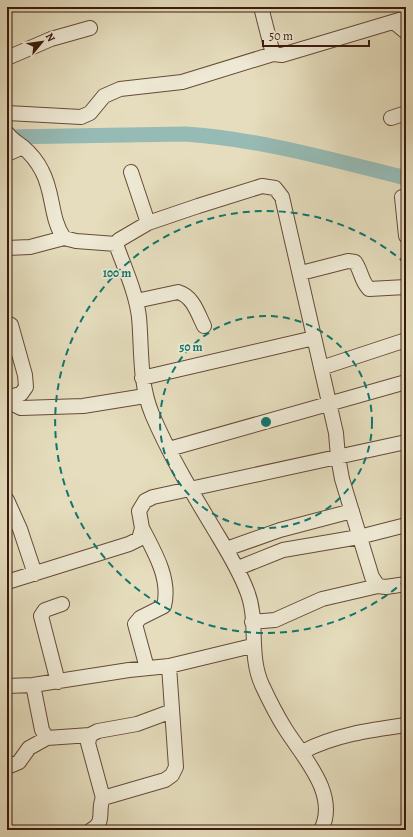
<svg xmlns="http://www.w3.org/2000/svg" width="413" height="837" font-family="Alegreya,serif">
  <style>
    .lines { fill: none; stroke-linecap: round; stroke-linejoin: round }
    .canal { stroke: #96bbb5; stroke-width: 15 }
    .minor-casing { stroke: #664b38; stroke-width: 16 }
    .minor { stroke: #eee9d4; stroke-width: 14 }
    .ring { fill: none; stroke: #0f766e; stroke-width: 2; stroke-dasharray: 7 5 }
    .centre { fill: #0f766e; stroke: #eee9d4; stroke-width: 2 }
    .ring-label { font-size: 12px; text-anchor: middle; font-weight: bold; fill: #0f766e; stroke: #eee9d4; stroke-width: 3.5; stroke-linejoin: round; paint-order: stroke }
  </style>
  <rect width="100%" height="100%" fill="#e5ddbd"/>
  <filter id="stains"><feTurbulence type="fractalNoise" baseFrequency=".005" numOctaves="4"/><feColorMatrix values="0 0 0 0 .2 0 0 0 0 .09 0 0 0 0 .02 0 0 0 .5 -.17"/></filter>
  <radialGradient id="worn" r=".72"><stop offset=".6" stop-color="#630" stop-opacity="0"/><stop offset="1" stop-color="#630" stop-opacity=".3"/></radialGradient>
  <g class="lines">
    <path class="canal" d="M7 137 185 134C260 139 333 160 406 178"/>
    <defs>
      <path id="minor" d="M394 22 406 32
        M273 54 282 55 406 18
        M7 58 51 39 90 28
        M7 113 81 117 90 113 104 96 120 89 182 82 273 54 261 7
        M391 118 406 113
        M7 133C12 140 17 142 23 147 30 153 38 163 42 171 54 193 50 218 64 238L76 241 116 244
        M7 154 23 147
        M131 172 148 223
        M402 197 406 236
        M7 248 30 247 64 238
        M301 273 348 261 355 262C361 270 361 281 369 289L406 287
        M136 301 178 292C193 296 198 314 204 326
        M7 323 11 325 25 375 26 387 21 394 12 396 13 404 21 408 83 406 145 396
        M321 368 406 340
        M142 378 314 338
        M169 449 406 382
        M7 500 20 529 35 574
        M142 528C154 551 171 579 164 606L140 618 135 624 147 668
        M226 549 280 530 352 511
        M238 568 283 550 359 537 406 525
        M7 582 129 544 139 539 142 528 139 511 145 501 153 497 406 442
        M252 622 275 620 322 599 378 586
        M58 682 41 616 45 610 62 604
        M33 685 42 730 47 738 90 735
        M7 686 33 685 129 670 169 666 252 646
        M302 752C334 735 370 730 406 725
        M7 767 19 762 29 748 47 738
        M103 798 88 743 90 735 98 731 137 724 172 711
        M91 830C106 823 97 810 103 798L165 780 172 775 176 767 169 666
        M321 830C339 795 304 758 286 730 277 716 269 700 262 685 248 654 259 621 247 591 238 567 224 546 211 524 190 489 168 452 152 414 139 382 142 351 139 317 136 292 124 267 116 244L119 240 148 223 198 206 262 186 275 188 282 197 336 433 338 457 342 479 372 577 378 586 386 587 406 584"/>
    </defs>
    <use href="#minor" class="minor-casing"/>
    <use href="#minor" class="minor"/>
  </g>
  <g class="ring">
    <circle cx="266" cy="422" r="106"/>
    <path d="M406 580A211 211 0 1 1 406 264"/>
  </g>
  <circle cx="266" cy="422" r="6" class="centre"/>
  <g class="ring-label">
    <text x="117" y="277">100 m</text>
    <text x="191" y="351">50 m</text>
  </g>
  <rect width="413" height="837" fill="none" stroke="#e5ddbd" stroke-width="24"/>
  <rect x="8" y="8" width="397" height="821" fill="none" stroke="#3b1a0c" stroke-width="2"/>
  <rect x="12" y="12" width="389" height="813" fill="none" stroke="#3b1a0c"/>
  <g transform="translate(42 42) rotate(61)" stroke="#eee9d4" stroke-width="3" paint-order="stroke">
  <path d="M0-3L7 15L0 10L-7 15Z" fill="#3b1a0c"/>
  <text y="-6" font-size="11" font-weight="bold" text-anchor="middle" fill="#3b1a0c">N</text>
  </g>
  <path d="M263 40v6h106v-6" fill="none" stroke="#3b1a0c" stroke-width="2"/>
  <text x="269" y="40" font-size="12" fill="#3b1a0c" stroke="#eee9d4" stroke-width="3" paint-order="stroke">50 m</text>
  <rect width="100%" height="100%" filter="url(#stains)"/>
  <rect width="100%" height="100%" fill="url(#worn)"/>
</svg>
